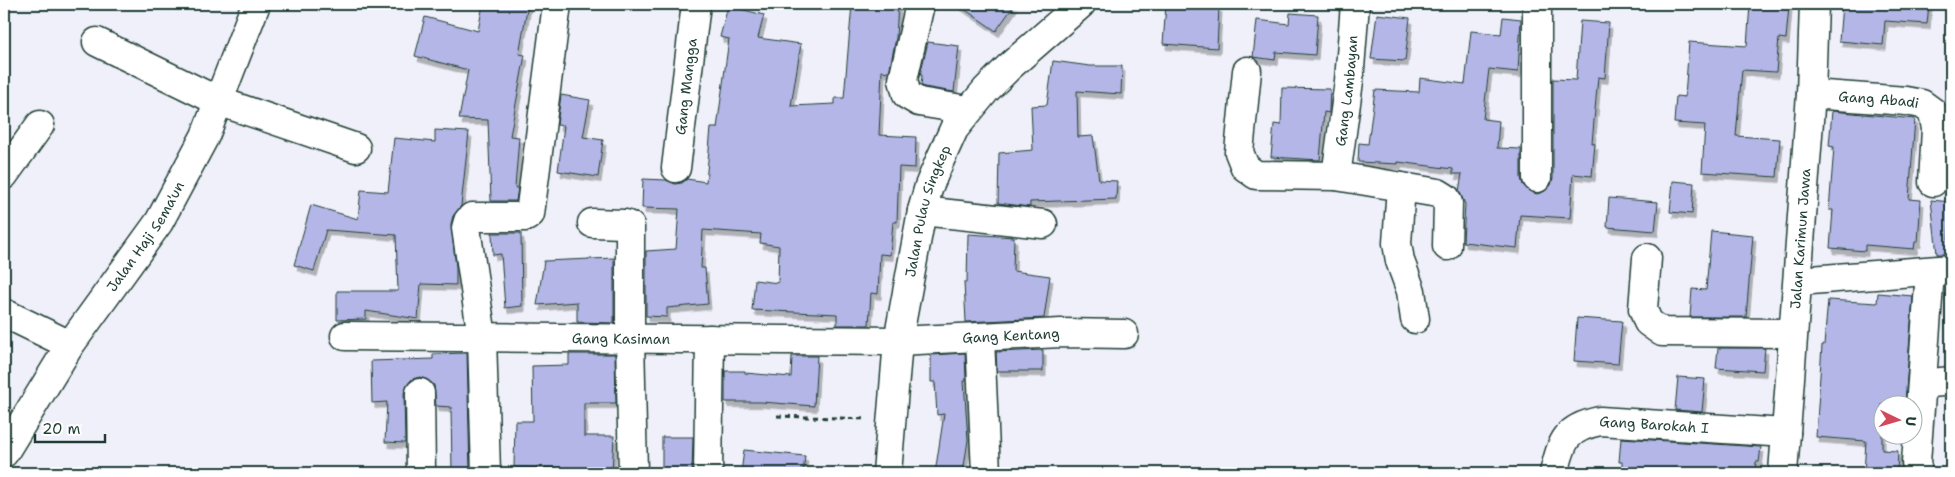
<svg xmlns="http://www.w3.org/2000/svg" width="1955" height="477" font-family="'Shantell Sans',sans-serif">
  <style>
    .building { fill: #b3b6e7; stroke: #1f3d34; filter: url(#shadow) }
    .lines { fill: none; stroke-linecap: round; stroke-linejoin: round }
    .minor-casing { stroke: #1f3d34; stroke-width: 31 }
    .path { stroke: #1f3d34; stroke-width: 3; stroke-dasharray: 5 4; stroke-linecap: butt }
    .minor { stroke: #fff; stroke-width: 28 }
    .labels { text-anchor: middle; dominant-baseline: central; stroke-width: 4.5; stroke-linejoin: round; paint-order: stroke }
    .street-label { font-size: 14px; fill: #1f3d34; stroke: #fff }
  </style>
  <defs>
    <filter id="shadow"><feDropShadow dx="3" dy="5.5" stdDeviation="0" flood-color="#0004"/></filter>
  </defs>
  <rect width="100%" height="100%" fill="#f0f0fa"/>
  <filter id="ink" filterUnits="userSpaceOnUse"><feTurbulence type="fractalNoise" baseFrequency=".02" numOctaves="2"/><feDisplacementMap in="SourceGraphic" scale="10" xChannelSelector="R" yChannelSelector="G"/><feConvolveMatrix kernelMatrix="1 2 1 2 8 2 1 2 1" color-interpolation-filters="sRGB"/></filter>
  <g filter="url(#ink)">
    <path class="building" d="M483 4H528L519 54 525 55 510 136 519 137 515 188H518L516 201H491L488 120 459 119 468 70 415 56 425 17 478 31Z
      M852 4H898L896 38 889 72 882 71 879 135 916 137 915 168 899 167 897 222H893L890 255 880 254 878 294 871 293 869 325H837V314L752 310 755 280 778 283 779 246 760 243 761 234 703 230 701 268H705L708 304 667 308V317L646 316V251L676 249 679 209 642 208 643 179 666 180 675 184 682 183 687 179 706 182 711 128H717L729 39 720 37 728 6 764 15 758 38 801 44 791 106 835 104V98H844Z
      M957 4H1015L996 31Z
      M1166 4 1219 7 1217 48 1163 44Z
      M1750 4 1789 6 1786 39 1779 38 1776 72 1742 70 1736 136 1780 139 1777 177 1702 172 1705 125 1674 123 1676 96 1685 97 1689 42 1747 46Z
      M1842 4H1929L1927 24 1885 21 1883 45 1839 41Z
      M1290 13 1318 15 1315 55 1276 52 1275 60 1253 57 1257 20 1289 24Z
      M1377 14 1410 18 1405 61 1371 59Z
      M1503 17 1521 19 1518 72 1489 69 1483 119 1499 121 1497 148 1521 149V178L1523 185 1529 191 1537 194 1545 191 1551 185 1553 178V79L1576 80 1580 21 1609 23 1605 78 1598 77 1592 143 1595 144 1592 176 1573 174 1570 218 1520 215 1517 248 1463 242 1465 204 1459 191 1462 174H1453V169L1398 162V164L1358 162 1359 143 1368 144 1375 90 1419 92 1420 78 1465 84 1471 31 1501 34Z
      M928 42 959 46 954 92 924 87 921 85 922 75H920Z
      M1053 61 1090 66H1122L1121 94 1077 91 1078 137 1093 136 1099 180 1117 181 1116 199 1030 202V207L998 203 999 153 1033 150 1031 106 1047 105Z
      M1282 88 1330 89 1329 111V113L1324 112 1320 160 1271 157 1274 124 1281 125Z
      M561 95 590 100 583 137 603 140 598 177 558 171 564 126 557 125Z
      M1832 111 1915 119 1909 199 1921 200 1918 242H1915L1914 249 1865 245V251L1830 248 1833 210H1829L1834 147 1829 146Z
      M435 130 469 132 461 206 453 216 451 224 456 267V285L421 284 418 319 366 311V319L337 320V291H398L396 235 326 230 314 271 294 265 311 205 358 219 361 190 388 192 394 138 435 142Z
      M1673 181 1694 183 1692 214 1670 212Z
      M1609 198 1658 202 1655 231 1607 227Z
      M1931 200 1951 202 1947 254H1937Z
      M1711 231 1753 235 1746 317H1690L1692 289 1706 290Z
      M492 233H521L522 306 505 308 501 254 493 255Z
      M968 234 1014 237 1013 271 1050 276 1044 318 966 322 964 282H967Z
      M614 258V323L577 322V302L537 305 544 261Z
      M1878 293 1913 296 1905 404H1882V450L1898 451 1897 473H1864L1866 441 1816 437 1822 345H1824L1828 300 1877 303Z
      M1577 318 1622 321 1618 364 1574 361Z
      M1718 348H1765L1763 371 1716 368Z
      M1043 350V371H997L996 352Z
      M467 353 470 473H452L451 407 436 406 434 385 428 380 420 377 412 379 407 385 404 393 405 443 385 442 387 402 372 403 371 361 433 359V354Z
      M965 353 966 381H964L968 440 963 473H935L944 414 937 415 935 382H931V355Z
      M569 354H615L616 403H584V436H614L612 473H574V468L514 467 515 421H533L532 366 569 365Z
      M792 356H817L814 406 761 402H725V371H745V373L791 377Z
      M1678 377 1705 379 1702 412 1675 410Z
      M662 437H693L692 473H662Z
      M1621 438 1761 447 1759 462H1756L1755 473H1622V462H1619Z
      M744 450 805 456 803 473H741Z"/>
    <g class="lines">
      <defs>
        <g id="minor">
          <path d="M920 4 903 80 907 95 919 102 968 110"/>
          <path d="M97 42 218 101 356 148"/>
          <path d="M1247 71 1239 152 1245 167 1256 175 1336 176 1438 193 1446 198 1448 203 1447 246"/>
          <path id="s1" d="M1811 94 1906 101 1922 104 1933 112 1936 129 1933 182"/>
          <path id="s2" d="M676 168 696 4"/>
          <path d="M4 175 40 125"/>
          <path id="s3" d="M1336 176 1349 81 1355 4"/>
          <path d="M1537 178V4"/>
          <path d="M1401 187 1397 243 1400 261 1411 291 1415 319"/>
          <path d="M922 211 1043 224"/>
          <path d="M592 223 625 224 630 226V338L633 473"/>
          <path d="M1647 258 1643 309 1648 322 1662 332 1793 333"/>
          <path d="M1798 281 1951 269"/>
          <path d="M4 313 70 345"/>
          <path id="s4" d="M345 336 898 341 1061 333 1124 334"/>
          <path d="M980 338 986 473"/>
          <path d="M1922 384 1951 381"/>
          <path d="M420 393 421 473"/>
          <path id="s5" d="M4 453 70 345 159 222 205 136 256 4"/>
          <path d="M486 473 482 337 466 228 468 221 472 217H526L530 214 557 4"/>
          <path d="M708 473 710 339"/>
          <path id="s6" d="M887 473 898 341 922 211 929 186 940 160 954 129 986 90 1009 67 1081 4"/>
          <path id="s7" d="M1554 473C1562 441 1565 428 1600 421L1786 433"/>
          <path id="s8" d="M1783 473 1811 94 1814 4"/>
          <path d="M1918 473 1916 462 1930 272"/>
        </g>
      </defs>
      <use href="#minor" class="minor-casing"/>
      <path class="path" d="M777 416 867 419"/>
      <use href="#minor" class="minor"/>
    </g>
  </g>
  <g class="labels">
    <g class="street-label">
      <text stroke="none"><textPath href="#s2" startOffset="82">Gang Mangga</textPath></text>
      <text stroke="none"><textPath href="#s3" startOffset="86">Gang Lambayan</textPath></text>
      <text stroke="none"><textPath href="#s1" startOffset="68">Gang Abadi</textPath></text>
      <text stroke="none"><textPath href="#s6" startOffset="266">Jalan Pulau Singkep</textPath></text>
      <text stroke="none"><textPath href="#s5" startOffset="259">Jalan Haji Sema'un</textPath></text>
      <text stroke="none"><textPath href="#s8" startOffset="235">Jalan Karimun Jawa</textPath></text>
      <text stroke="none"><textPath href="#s4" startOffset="666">Gang Kentang</textPath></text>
      <text stroke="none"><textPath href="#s4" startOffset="276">Gang Kasiman</textPath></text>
      <text stroke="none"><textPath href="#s7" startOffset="130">Gang Barokah I</textPath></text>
    </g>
  </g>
  <rect width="1955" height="477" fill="none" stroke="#fff" stroke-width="20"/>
  <rect x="10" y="10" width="1935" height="457" fill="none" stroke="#1f3d34" stroke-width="2" filter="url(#ink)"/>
  <g transform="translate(1898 420) rotate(95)"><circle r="24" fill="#ffffff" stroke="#a5b1ae"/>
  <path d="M0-4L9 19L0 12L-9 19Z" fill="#d1495b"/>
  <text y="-8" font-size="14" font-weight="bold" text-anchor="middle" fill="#1f3d34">U</text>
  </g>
  <path d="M35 434v8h70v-8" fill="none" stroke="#1f3d34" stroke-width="2.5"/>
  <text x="42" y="434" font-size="15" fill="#1f3d34" stroke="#ffffff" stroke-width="4" paint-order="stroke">20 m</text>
</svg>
